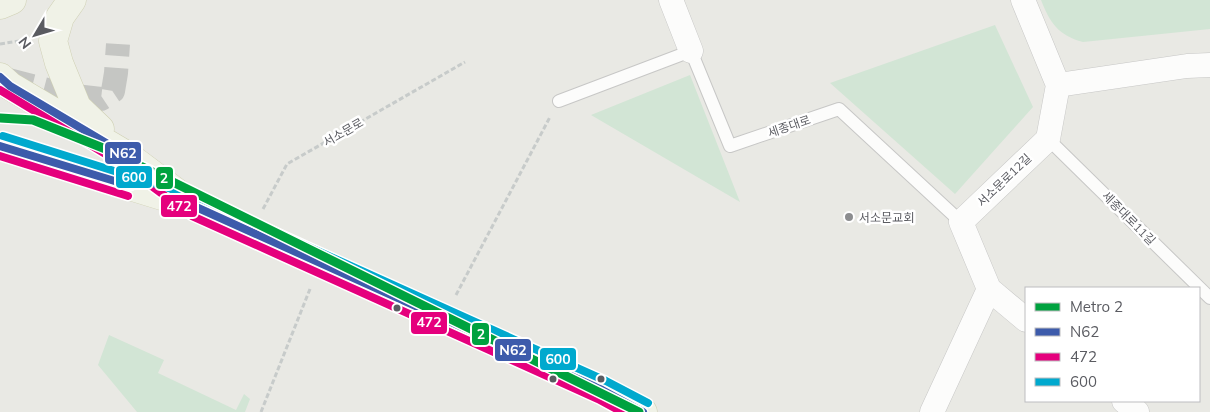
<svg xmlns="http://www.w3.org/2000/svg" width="1210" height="412" font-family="Mulish,'Noto Sans KR',sans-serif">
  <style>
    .green { fill: #d2e5d5 }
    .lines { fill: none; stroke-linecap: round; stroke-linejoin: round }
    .street-tunnel { stroke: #c5c6c3; stroke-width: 24; stroke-dasharray: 24 12; stroke-linecap: butt }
    .lane-casing { stroke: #c7c7c6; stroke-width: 14 }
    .street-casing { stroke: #c7c7c6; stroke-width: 25 }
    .primary-casing { stroke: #cfd0b3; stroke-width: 29 }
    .path { stroke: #c7cbca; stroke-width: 3; stroke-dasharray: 5 2.5; stroke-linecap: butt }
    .lane { stroke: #fcfcfb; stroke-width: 12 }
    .street { stroke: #fcfcfb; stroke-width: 24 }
    .primary { stroke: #f0f2e7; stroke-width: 28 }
    .bus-1-casing { stroke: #fff; stroke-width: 11 }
    .bus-2-casing { stroke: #fff; stroke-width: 11 }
    .bus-3-casing { stroke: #fff; stroke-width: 11 }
    .bus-1 { stroke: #3d5bab; stroke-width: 8 }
    .bus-2 { stroke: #e5007d; stroke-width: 8 }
    .bus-3 { stroke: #00a9ce; stroke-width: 8 }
    .metro-1-casing { stroke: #fff; stroke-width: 12 }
    .metro-1 { stroke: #00a23f; stroke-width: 9 }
    .poi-dot { fill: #8c8d8f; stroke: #fff; stroke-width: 2 }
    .bus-dot { fill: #5a5b61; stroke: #fff; stroke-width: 2 }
    .labels { text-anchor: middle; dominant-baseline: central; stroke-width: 5; stroke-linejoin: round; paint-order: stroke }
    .street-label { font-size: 12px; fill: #5a5b61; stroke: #fff }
    .poi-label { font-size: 12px; fill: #5a5b61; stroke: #fff; text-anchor: start }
    .line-badge { stroke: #fff; stroke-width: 2 }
    .badge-label { font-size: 14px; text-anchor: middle; font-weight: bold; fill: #fff }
  </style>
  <rect width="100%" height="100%" fill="#e9e9e4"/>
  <path class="green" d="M1041 0H1210V29L1083 42C1058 35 1050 23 1041 0Z
    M995 25 1033 107 955 194 830 83Z
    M690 75 740 202 591 115Z
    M109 335 164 360 158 373 236 410 244 394 250 399 245 412H137L98 365Z"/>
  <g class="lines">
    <path class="street-tunnel" d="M9 80 67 95 101 99 113 91 116 73 118 44"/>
    <defs>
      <path id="lane" d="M559 101 691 51 730 146 839 109 961 222
        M1048 139 1210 298"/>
      <path id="street" d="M671 0 691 51
        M1023 0 1058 85
        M989 289 1026 320
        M1124 401 1137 412
        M932 412 989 289 961 222 1048 139 1058 85 1187 66 1210 65"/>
      <path id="primary" d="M72 0 60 17 53 41 59 63 77 107 100 129
        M0 5 12 0
        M0 77 10 86 128 156 196 207 602 390 643 412
        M0 146 175 200"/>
    </defs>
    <use href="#lane" class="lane-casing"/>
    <use href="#street" class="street-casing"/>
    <use href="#primary" class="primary-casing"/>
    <path class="path" d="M0 44 19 41
      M263 209 287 164 465 62
      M456 295 550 117
      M261 412 310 289"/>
    <use href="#lane" class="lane"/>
    <use href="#street" class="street"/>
    <use href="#primary" class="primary"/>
    <defs>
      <path id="bus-1" d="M0 77 10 86 128 156 196 207 602 390 643 412
        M0 146 131 186"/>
      <path id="bus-2" d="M0 90 122 164 192 216 598 399 622 412
        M0 156 128 196"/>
      <path id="bus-3" d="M3 136 200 198 606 381 648 403"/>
    </defs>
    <use href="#bus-1" class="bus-1-casing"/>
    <use href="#bus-2" class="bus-2-casing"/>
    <use href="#bus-3" class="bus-3-casing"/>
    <use href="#bus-1" class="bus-1"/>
    <use href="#bus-2" class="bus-2"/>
    <use href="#bus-3" class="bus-3"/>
    <defs>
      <path id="metro-1" d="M0 118 33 120 108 150 639 412"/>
    </defs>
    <use href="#metro-1" class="metro-1-casing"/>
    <use href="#metro-1" class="metro-1"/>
  </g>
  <circle class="poi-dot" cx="849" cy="217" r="5"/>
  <g class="bus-dot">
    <circle cx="397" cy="308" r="4.5"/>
    <circle cx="553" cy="379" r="4.5"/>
    <circle cx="601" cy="379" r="4.5"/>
  </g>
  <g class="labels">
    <g class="street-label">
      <text transform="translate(789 126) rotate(-19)">세종대로</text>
      <text transform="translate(343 132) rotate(-30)">서소문로</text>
      <text transform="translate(1004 180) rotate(-44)">서소문로12길</text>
      <text transform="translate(1129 218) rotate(45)">세종대로11길</text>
    </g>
    <g class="poi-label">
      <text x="859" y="217">서소문교회</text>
    </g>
  </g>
  <g class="line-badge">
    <rect x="104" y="141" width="38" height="24" rx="5" fill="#3d5bab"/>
    <rect x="115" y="165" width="38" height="24" rx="5" fill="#00a9ce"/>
    <rect x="155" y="166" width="19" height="24" rx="5" fill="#00a23f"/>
    <rect x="160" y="194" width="38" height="24" rx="5" fill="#e5007d"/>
    <rect x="410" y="311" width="38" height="24" rx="5" fill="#e5007d"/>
    <rect x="471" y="322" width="19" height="24" rx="5" fill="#00a23f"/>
    <rect x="494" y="338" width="38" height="24" rx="5" fill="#3d5bab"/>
    <rect x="539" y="347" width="38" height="24" rx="5" fill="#00a9ce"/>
  </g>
  <g class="badge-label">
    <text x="123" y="158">N62</text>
    <text x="134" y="182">600</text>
    <text x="164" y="183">2</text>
    <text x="179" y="211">472</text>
    <text x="429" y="327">472</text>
    <text x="481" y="339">2</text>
    <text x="513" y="355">N62</text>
    <text x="558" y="364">600</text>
  </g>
  <rect x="1025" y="287" width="175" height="115" fill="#ffffff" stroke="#bdbdc0"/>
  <rect x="1035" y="303" width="25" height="8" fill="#00a23f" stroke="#bdbdc0"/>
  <text x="1070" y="312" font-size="15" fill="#5a5b61">Metro 2</text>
  <rect x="1035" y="328" width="25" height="8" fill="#3d5bab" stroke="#bdbdc0"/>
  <text x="1070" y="337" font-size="15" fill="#5a5b61">N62</text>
  <rect x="1035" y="353" width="25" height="8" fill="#e5007d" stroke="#bdbdc0"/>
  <text x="1070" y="362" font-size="15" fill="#5a5b61">472</text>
  <rect x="1035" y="378" width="25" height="8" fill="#00a9ce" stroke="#bdbdc0"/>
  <text x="1070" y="387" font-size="15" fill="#5a5b61">600</text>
  <g transform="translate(35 35) rotate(232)" stroke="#ffffff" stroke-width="4" paint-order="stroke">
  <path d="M0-4L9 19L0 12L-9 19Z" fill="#5a5b61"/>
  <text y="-8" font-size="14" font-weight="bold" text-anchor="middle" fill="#5a5b61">N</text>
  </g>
</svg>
